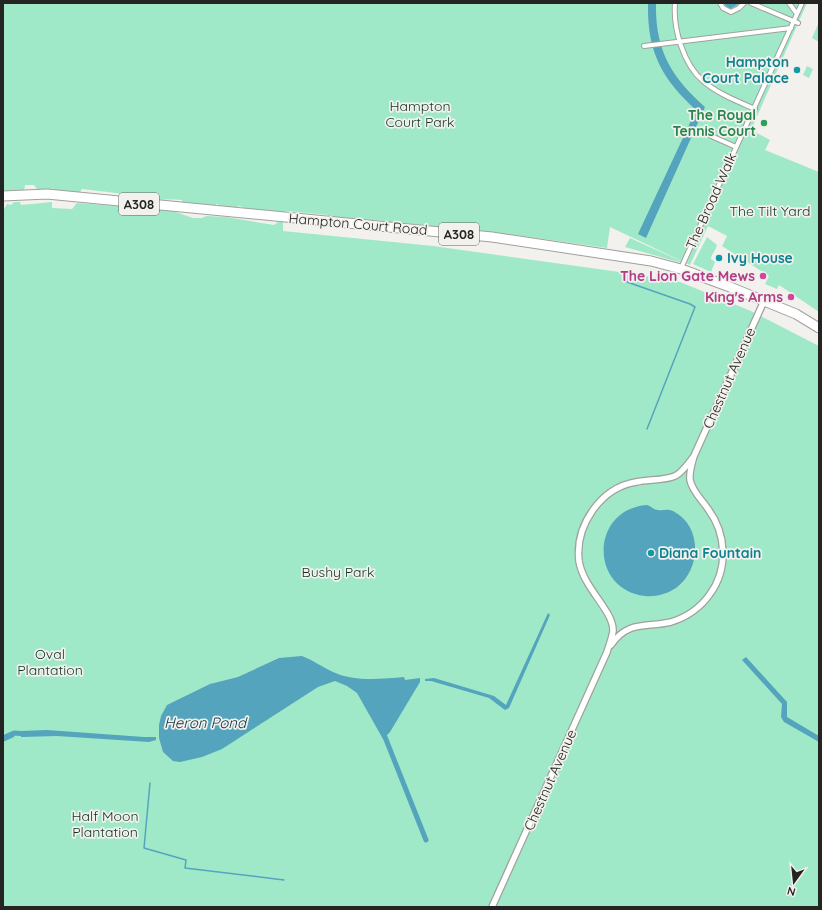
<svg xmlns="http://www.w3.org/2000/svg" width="822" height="910" font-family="Quicksand,sans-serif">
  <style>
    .green { fill: #a0e9c8 }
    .water { fill: #54a4be }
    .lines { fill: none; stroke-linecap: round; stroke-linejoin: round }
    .stream { stroke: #54a4be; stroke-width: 1.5 }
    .canal { stroke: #54a4be; stroke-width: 5 }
    .pedestrian-casing { stroke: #a1a09c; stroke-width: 6 }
    .minor-casing { stroke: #a1a09c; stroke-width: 8 }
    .primary-casing { stroke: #a1a09c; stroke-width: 11 }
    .pedestrian { stroke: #fff; stroke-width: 4 }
    .minor { stroke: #fff; stroke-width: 5.5 }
    .primary { stroke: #fff; stroke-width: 9 }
    .culture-dot { fill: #0f9aa8; stroke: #f2f1ed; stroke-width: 1.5 }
    .leisure-dot { fill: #2e9e5b; stroke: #f2f1ed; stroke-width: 1.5 }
    .hotel-dot { fill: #d1479c; stroke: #f2f1ed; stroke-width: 1.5 }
    .labels { text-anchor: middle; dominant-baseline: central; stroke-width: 3.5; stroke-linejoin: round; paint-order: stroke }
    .shield { fill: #f2f1ed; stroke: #62625f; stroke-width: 1 }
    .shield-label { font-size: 13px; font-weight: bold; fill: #242422 }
    .culture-label { font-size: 14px; font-weight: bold; fill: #0d838f; stroke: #f2f1ed; text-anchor: start }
    .park-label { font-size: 14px; fill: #103225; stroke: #f2f1ed }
    .leisure-label { font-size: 14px; font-weight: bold; fill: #27864d; stroke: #f2f1ed; text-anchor: end }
    .street-label { font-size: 14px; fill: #242422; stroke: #f2f1ed }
    .hotel-label { font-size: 14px; font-weight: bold; fill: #b23c85; stroke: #f2f1ed; text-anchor: end }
    .water-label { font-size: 15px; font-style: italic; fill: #0d333f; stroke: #f2f1ed }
  </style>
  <rect width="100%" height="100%" fill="#f2f1ed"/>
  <path class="green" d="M3 3H807L751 130 770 140 765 150 819 172V312L779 285 777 289 765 284 769 276 722 246 727 236 708 226 690 265 610 227 607 248 522 236 441 227 440 229 403 223 397 226 385 223V221L328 217V215L286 211V213H263L261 209H258L256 213 245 212 243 207 238 206 235 211 219 210 218 204H216L215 208H209V204H203L199 208 182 206V200C168 199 156 200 142 200L141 196 82 189 78 195 56 192 53 188 49 192H39L34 185H25L24 191 3 193Z
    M819 22V42L812 38Z
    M807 66 813 69 809 78 803 75Z
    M14 202H20L21 205 52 202V208L72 209 77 203 129 207 130 210 134 209 146 212 148 209 173 211 193 218H202L206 216 226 217 274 225 278 222H283V231L433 246 634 274 680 282 751 311 819 346V907H3V211L7 204 11 205Z
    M707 237 717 245C716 251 711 254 711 259L715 262 711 272 693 264Z
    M630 238 683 262 682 263 625 247Z"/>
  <path class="water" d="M648 3H656C655 50 671 77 705 107L646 238 638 234 696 110C661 78 647 51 648 3Z
    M723 3H740L730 9Z
    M647 505C651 506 654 510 658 510 663 511 667 508 673 511 703 526 701 570 676 588 667 594 656 597 645 596 589 590 590 509 647 505Z
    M548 613 550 615 509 708 505 710 489 698 431 681H425V679L434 678 494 696 506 705Z
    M302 656C313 660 322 667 333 672 354 682 382 679 404 677L405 680 420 678V682L390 732 383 739 357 693 347 686 335 681 318 687 222 749 202 757 180 762 173 761 163 752 159 738V725L161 716 167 705 210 684 238 677 279 658Z
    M746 657 787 702V717L819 736V742L784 722 781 717 782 704 742 660Z
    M47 730 144 737H156V740L149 742 57 736 21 737V731Z
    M11 732 14 733V737L3 742V736Z"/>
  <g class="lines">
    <path class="stream" d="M624 276 627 282 690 304 695 307 647 429
      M150 783 144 848 186 860 185 868 284 880"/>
    <path class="canal" d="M383 732 426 840
      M3 738 14 733 27 734"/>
    <defs>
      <path id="pedestrian" d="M675 3C673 28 683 64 703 81 718 94 737 101 755 109
        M720 3 723 8 731 12 739 8 744 3
        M751 3 798 23
        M789 3 797 14
        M644 46 791 28
        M709 135 736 147
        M681 268 802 3"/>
      <path id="minor" d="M611 645C628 620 646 628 671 622 687 617 701 607 710 594 729 568 726 533 708 509 702 500 692 491 690 480 689 472 692 463 694 456L764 301
        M492 907 607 652C609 645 612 638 613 631 614 611 583 588 579 561 575 526 600 488 636 482 648 479 663 481 675 476 683 472 689 462 694 456"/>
      <path id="primary" d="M3 196 47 194 440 232 492 237 651 261 681 269 730 287 796 314 819 328"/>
    </defs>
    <use href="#pedestrian" class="pedestrian-casing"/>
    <use href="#minor" class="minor-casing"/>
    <use href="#primary" class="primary-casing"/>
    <use href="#pedestrian" class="pedestrian"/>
    <use href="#minor" class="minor"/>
    <use href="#primary" class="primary"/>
  </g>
  <g class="culture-dot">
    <circle cx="797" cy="70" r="4"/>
    <circle cx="719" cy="258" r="4"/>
    <circle cx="651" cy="553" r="4"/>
  </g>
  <circle class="leisure-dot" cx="764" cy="123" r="4"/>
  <g class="hotel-dot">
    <circle cx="763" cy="276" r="4"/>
    <circle cx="791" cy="297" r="4"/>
  </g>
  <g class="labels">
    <g class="shield">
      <rect x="119" y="193" width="40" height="22" rx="3"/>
      <rect x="439" y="223" width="40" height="22" rx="3"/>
    </g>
    <g class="shield-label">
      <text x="139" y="204">A308</text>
      <text x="459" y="234">A308</text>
    </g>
    <g class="culture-label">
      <text x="789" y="62" text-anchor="end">Hampton<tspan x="789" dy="16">Court Palace</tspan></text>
      <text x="727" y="258">Ivy House</text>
      <text x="659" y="553">Diana Fountain</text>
    </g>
    <g class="park-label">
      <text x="420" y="106">Hampton<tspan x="420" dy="16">Court Park</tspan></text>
      <text x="770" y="211">The Tilt Yard</text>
      <text x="338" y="572">Bushy Park</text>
      <text x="50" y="654">Oval<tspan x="50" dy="16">Plantation</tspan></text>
      <text x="105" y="816">Half Moon<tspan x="105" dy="16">Plantation</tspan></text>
    </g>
    <g class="leisure-label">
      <text x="756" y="115">The Royal<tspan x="756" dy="16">Tennis Court</tspan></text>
    </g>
    <g class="street-label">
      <text transform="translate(711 201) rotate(-66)">The Broad Walk</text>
      <text transform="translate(358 224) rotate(5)">Hampton Court Road</text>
      <text transform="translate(729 378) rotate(-66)">Chestnut Avenue</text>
      <text transform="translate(550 780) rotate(-66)">Chestnut Avenue</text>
    </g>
    <g class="hotel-label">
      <text x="755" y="276">The Lion Gate Mews</text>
      <text x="783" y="297">King's Arms</text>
    </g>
    <g class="water-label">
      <text x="205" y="722">Heron Pond</text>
    </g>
  </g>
  <rect width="822" height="910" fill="none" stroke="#242422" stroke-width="8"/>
  <g transform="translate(794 882) rotate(195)" stroke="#f2f1ed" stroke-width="3" paint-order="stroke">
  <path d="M0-3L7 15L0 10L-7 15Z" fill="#242422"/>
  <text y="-6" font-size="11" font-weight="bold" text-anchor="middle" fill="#242422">N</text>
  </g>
</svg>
